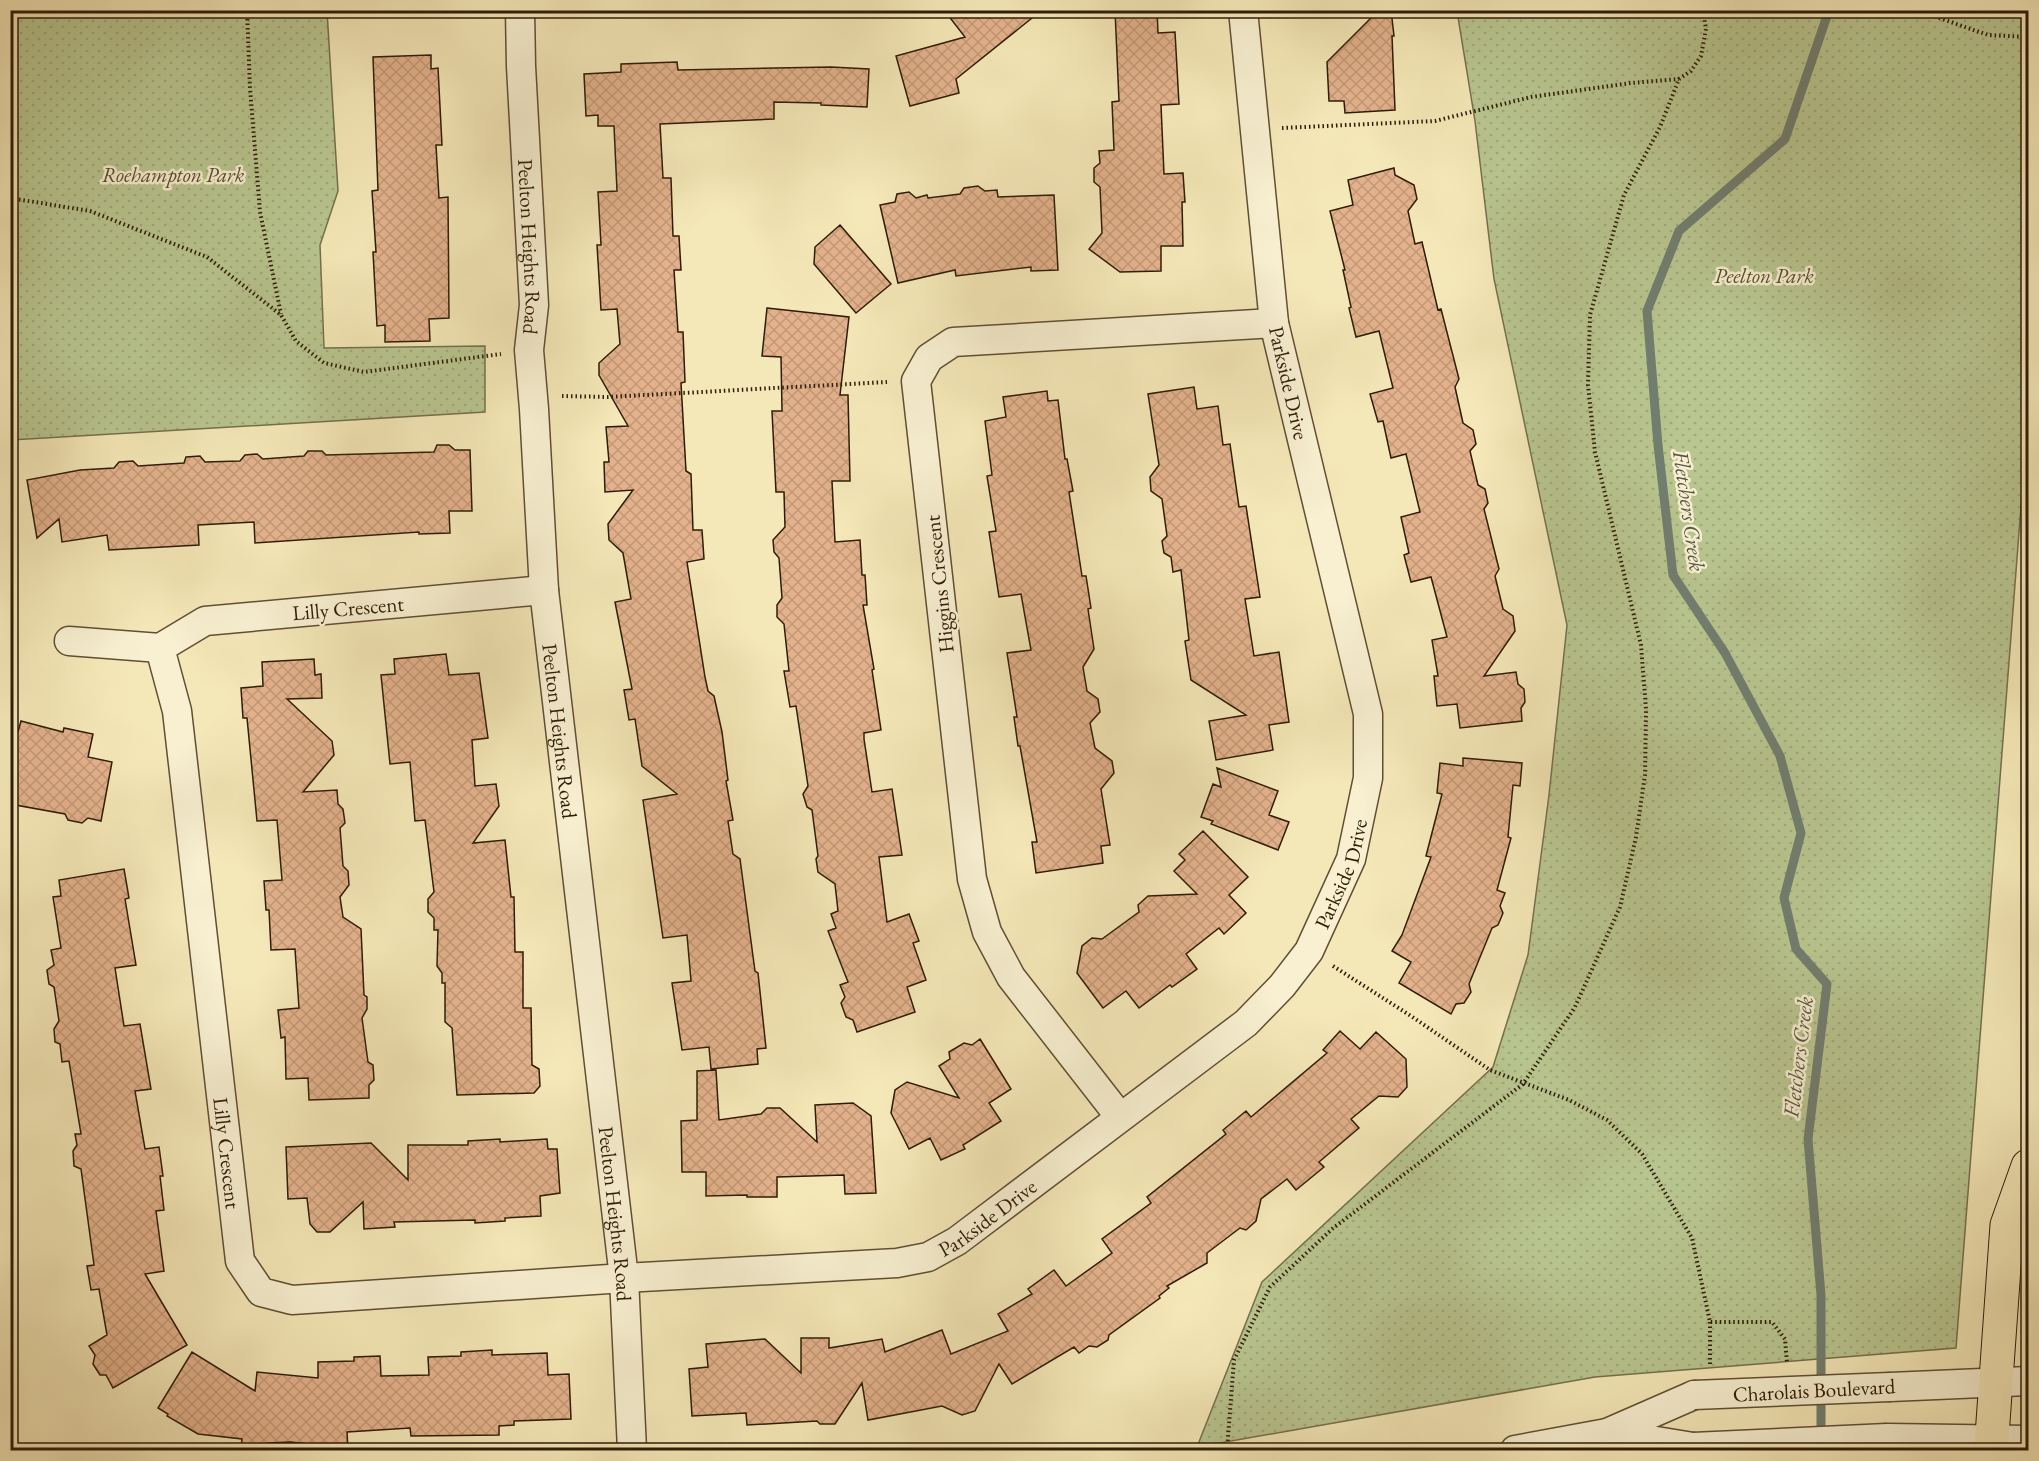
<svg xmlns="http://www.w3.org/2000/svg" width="2039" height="1461" font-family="'EB Garamond',serif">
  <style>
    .park { fill: url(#park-dots); stroke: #74714c; stroke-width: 1.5 }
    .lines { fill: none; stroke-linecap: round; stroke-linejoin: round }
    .stream { stroke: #717e70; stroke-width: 9 }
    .building { fill: url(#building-cross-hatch); stroke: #2e1c07; stroke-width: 1.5 }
    .minor-casing { stroke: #604f33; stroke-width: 31 }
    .major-casing { stroke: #2e1c07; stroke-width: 35 }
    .path { stroke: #2e1c07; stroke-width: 4; stroke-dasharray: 1.5 3; stroke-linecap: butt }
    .minor { stroke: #f8f0d1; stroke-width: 28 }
    .major { stroke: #f5e8b8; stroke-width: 33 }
    .minor-bridge-casing { stroke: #604f33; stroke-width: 31; stroke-linecap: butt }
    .minor-bridge { stroke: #f8f0d1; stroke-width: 28 }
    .labels { text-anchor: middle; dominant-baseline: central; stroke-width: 5; stroke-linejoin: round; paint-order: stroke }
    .park-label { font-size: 21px; font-style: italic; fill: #584f30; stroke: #f8f0d1 }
    .street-label { font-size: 21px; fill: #2e1c07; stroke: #f8f0d1 }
    .water-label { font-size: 22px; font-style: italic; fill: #554; stroke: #f8f0d1 }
  </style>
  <defs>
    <pattern id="park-dots" width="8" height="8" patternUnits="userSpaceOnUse" patternTransform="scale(1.5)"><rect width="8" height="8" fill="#b9c690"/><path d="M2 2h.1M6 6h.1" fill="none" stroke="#9faa7b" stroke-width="1.8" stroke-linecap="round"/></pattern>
    <pattern id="building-cross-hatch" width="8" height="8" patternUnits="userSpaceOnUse" patternTransform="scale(1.5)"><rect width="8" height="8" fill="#e3b28c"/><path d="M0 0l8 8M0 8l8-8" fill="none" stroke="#c39877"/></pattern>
  </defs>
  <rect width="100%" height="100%" fill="#f5e8b8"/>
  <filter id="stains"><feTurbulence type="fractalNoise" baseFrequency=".00333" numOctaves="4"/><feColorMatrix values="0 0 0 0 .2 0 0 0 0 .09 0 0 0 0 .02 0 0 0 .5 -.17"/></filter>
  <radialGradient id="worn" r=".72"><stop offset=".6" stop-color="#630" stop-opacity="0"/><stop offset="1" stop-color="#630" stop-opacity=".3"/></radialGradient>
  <path class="park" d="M11 10 327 11 338 191 320 245 324 348 485 346V412L11 440Z
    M1457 11H2028V416L1956 1348 1595 1377 1197 1447 1262 1282 1493 1067 1528 955 1549 795 1567 625 1494 279 1475 121Z"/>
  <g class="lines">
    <path class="stream" d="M1821 1438V1295L1808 1139 1827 984 1796 949 1784 898 1801 833 1780 756 1725 653 1673 575 1658 445 1647 311 1679 231 1785 139 1829 10"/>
  </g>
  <path class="building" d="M944 10H1042L956 79 959 93 910 106 896 56 965 37Z
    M1115 10H1157L1158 33 1175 32 1179 104 1161 105 1164 174 1183 173 1185 202H1182L1183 246H1161V271L1120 272 1089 249 1102 233 1100 187 1094 182V168L1100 163 1099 151 1114 150 1112 102 1119 101Z
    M1379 10H1391L1394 36H1392L1395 110 1345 113 1344 101H1329L1327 62Z
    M431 55V69L438 68 442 145H436L439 198 448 197 449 318 429 319 430 341 385 342V325L377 326 373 252H376L372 191 378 190 373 57Z
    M677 62 678 70 831 67 869 69 867 107 821 105V103L774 102V119L660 124 663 178H671L673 236H679L681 270H674L678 332H683L685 382 681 383 686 471 691 474 693 530H702L704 559 687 562 705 677 708 691 714 696 722 732 728 780 726 781 733 820 728 821 733 854 740 859 755 971 758 973 766 1048 757 1049 758 1064 711 1069 709 1047 682 1050 672 983 691 981 687 935 663 938 643 800 677 794 642 766 635 719 629 720 624 690 632 689 615 602 631 599 623 553 609 540 608 524 633 490 605 492 604 462H609L606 427 628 426 599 375V363L620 344 617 309 601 310 597 245H601L598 192 617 191 614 126H598V115L586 116 584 74 621 72V64Z
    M1394 168 1395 175 1414 185 1417 199 1408 211 1415 244 1422 242 1438 310 1441 309 1459 379 1455 387 1463 423 1473 430 1476 444 1470 451 1478 485 1485 489 1488 503 1484 509 1499 569 1495 576 1503 609 1513 616 1515 631 1484 676 1516 672 1518 684 1524 689 1525 702 1521 708 1522 721 1460 728 1457 704 1437 706 1434 676H1438L1432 640 1447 637 1431 577 1411 582 1404 555 1409 553 1401 517 1420 512 1406 454 1391 458 1383 421 1378 422 1370 394 1393 388 1379 331 1356 337 1349 308 1351 307 1343 270H1345L1330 211 1353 205 1348 180Z
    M978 186 985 191 997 190 998 197 1054 195 1058 270 1031 271V267L956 276 955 270 898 283 880 205 895 202 897 194 909 192 916 198 927 195 928 198 960 194 964 188Z
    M840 225 891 284 856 313 814 264 815 247Z
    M767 308 849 317 840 395H848L850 481H832L835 542 860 540 862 575H865L867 605H863L874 669 872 670 881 730 864 733V739L872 792 892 789 902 855 879 857 887 922 909 914 919 941 913 943 926 980 907 987 915 1012 857 1032 853 1020 846 1017 841 1003 845 997 840 985 848 982 828 931 836 928 831 914 838 911 835 884 818 872 816 859 818 856 812 810 807 807 803 794 808 786 796 706 790 707 784 671H789L784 624 777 617V605L782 598 779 558 774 552 773 540 785 527 784 492H776L772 411H782L781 357 762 356Z
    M1194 387 1197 409 1218 406 1223 445 1230 444 1239 507 1246 506 1260 597 1245 599 1254 656 1279 652 1289 722 1269 725 1273 750 1216 760 1209 721 1246 715 1191 680 1185 641 1189 640 1181 570 1173 572 1171 557 1164 553 1162 541 1167 536 1162 499 1151 491 1150 477 1159 465 1148 394Z
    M1047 391 1048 401 1058 400 1065 459H1067L1073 491 1069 492 1082 576H1086L1091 608 1088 609 1094 649 1083 667 1087 691 1098 699 1100 712 1090 723 1095 748 1112 761 1114 773 1101 789 1110 845 1101 846 1103 863 1036 873 1032 842H1037L1020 746H1018L1014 717H1017L1007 653 1031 650 1021 594 999 597 989 532 996 531 987 476 992 475 985 421 1006 417 1003 397Z
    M437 445H449L455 450H470L472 511H449L450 533 419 534V532L255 543 254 522 198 525 199 545 109 550 107 535 62 542 59 519 37 538 27 480 80 470 114 468 119 462 133 461 138 466 184 463 186 457 200 456 205 462 240 461 245 455 257 454 263 459 304 456 308 451H322L326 455 434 452Z
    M446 654 449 675 479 673 488 738 472 740 475 786 496 784 499 806 473 843 505 840 511 897H514L515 952H523V1008H531L532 1065 539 1069 540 1086 534 1093 457 1095 452 1028 445 1022V983H442V973L437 966 438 930H434V918L428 912V899L434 892 425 820 415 821 410 762 390 764 381 675 395 674 394 659Z
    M314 659 315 675 321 674 322 698 287 699 332 741 334 755 303 792 337 790 338 804 343 809 345 823 340 828 343 866 348 871 349 885 340 897 343 917 361 929 364 995 367 997V1009L362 1018 368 1062 373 1065 374 1080 369 1085V1098L309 1100 308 1078 286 1079 285 1037 281 1038 278 1010 299 1008 295 949 271 950 269 910H266L264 881 282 880 277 820 257 821 247 718H243L241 688 263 686 262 662Z
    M21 721 63 732 64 728 93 734 88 757 112 762 101 821 88 818 82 823 68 820 65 814 10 804V738L16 739Z
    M1463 758 1522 763 1520 786 1513 785 1508 837 1511 838 1497 890 1505 893 1500 906 1503 913 1498 925 1492 928 1469 984 1471 992 1464 1003 1456 1004 1451 1014 1399 983 1411 962 1392 951 1402 935 1431 857 1426 856 1442 794 1437 793 1440 763 1463 766Z
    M1217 768 1278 791 1269 815 1289 822 1278 850 1211 824 1213 821 1201 817 1213 784 1221 787Z
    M1203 831 1248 877 1229 895 1246 913 1224 934 1219 928 1186 954 1197 969 1172 987 1170 985 1139 1008 1126 991 1103 1008 1077 973 1082 946 1092 938 1102 939 1139 912 1138 905 1148 896 1197 894 1174 871 1185 860 1179 854Z
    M124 869 129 898 125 899 136 965 115 968 124 1026 140 1024 151 1089 135 1091 145 1149 159 1147 163 1176H160L164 1210 156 1211 164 1271 145 1274 187 1345 113 1388 106 1375H100L93 1364 95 1355 89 1346 107 1335 99 1289 91 1290 87 1266 94 1265 81 1169 74 1166 73 1151 77 1145 75 1134H81L69 1061 62 1062 60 1044 55 1042 54 1029 59 1021 54 987 49 984 47 970 54 965 51 950 61 948 53 897 61 896 59 880Z
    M1340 1031 1360 1049 1376 1032 1406 1059 1407 1087 1398 1097 1379 1096 1351 1119 1359 1128 1319 1162 1324 1167 1296 1190 1287 1179 1261 1199 1256 1221 1246 1230 1240 1228 1207 1253V1263L1167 1286 1169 1288 1159 1296 1160 1298 1109 1335 1108 1340 1097 1347 1089 1346 1079 1353 1074 1347 1012 1384 999 1364 975 1411 962 1415 942 1406 868 1420 862 1383 835 1424H820L817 1421 747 1425 746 1413 692 1416 689 1369 708 1367 706 1344 765 1339 801 1373V1338H829V1348L882 1339 885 1352 942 1330 951 1354 1008 1331 998 1314 1032 1294 1028 1289 1054 1270 1066 1286 1112 1253 1102 1239 1151 1203 1147 1197 1226 1134 1223 1130 1246 1111 1251 1117 1327 1053 1323 1050Z
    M980 1039 1011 1089 989 1103 1001 1121 963 1145 965 1149 941 1160 930 1138 909 1149 891 1113 895 1090 907 1082 959 1098 939 1066 950 1059 949 1052 964 1043 972 1045Z
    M716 1070 719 1120 761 1114 767 1108H780L817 1142 815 1105 853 1103 871 1116 876 1193 845 1194 844 1175 777 1177V1197H747V1195L706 1196V1172H682L681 1121 697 1120V1071Z
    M500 1139V1142L547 1139 548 1149H557L560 1193 540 1196 541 1216 505 1218V1221L475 1223V1220L394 1222 395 1227 364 1229 363 1202 330 1232H317L310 1224 307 1198 288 1199 286 1147 371 1143 408 1180V1145H468V1141Z
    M492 1350V1355L547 1353 548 1375 569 1374 571 1419 514 1421V1425L499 1426V1435L411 1436 410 1428 347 1432 348 1450H316V1445L291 1442 268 1443 267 1450 241 1447 242 1439 198 1434 167 1416 168 1414 158 1408 192 1352 255 1391 257 1372 318 1378V1362L354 1361V1357L380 1356 381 1376 429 1375 428 1357 461 1356V1352Z"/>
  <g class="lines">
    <defs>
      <g id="minor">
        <path id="s1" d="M520 10 521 66 534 305 529 350 534 409 544 590 624 1278 632 1450"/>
        <path id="s2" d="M544 590 205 621 160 648 177 711 240 1261 261 1292 292 1300 624 1278 897 1263 928 1257 957 1241 1246 1023 1282 986 1309 951 1351 859 1368 778V714L1274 323 1243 10"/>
        <path d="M69 641 160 648"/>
        <path d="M1120 1117 1011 977 987 932 972 879 916 381 929 358 953 342 1274 323"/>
        <path d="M1890 1387 2028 1381"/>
        <path d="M1607 1433 1693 1447"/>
        <path d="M1887 1438 2028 1440"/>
        <path d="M1515 1450 1607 1433 1694 1395"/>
      </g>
      <path id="major" d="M1991 1450 2007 1225 2028 1166"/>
    </defs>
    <use href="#minor" class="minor-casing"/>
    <use href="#major" class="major-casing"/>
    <path class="path" d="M247 10 250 88 260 212 281 314
      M1922 12 1988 35 2028 37
      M1282 128 1435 121 1531 97 1631 83 1679 79
      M10 198 90 211 207 257 281 315 296 341 324 363 364 372 501 354
      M562 396 608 397 887 382
      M1333 966 1411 1016 1490 1070 1569 1100 1607 1120 1642 1154 1692 1238 1710 1322H1772L1785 1339 1787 1363
      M1710 1322V1367
      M1227 1450 1234 1360 1270 1287 1332 1229 1523 1084 1575 1007 1620 907 1636 837 1645 775 1646 709 1641 645 1595 452 1588 385 1590 315 1624 195 1660 127 1679 79 1691 71 1701 56 1706 29 1703 10"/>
    <use href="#minor" class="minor"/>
    <use href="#major" class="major"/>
    <defs>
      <path id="minor-bridge" d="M1694 1395 1890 1387
        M1693 1447 1887 1438"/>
    </defs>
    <use href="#minor-bridge" class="minor-bridge-casing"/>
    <use href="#minor-bridge" class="minor-bridge"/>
  </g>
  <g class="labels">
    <g class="park-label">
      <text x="173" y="174">Roehampton Park</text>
      <text x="1764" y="275">Peelton Park</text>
    </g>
    <g class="street-label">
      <text stroke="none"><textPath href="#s1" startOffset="237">Peelton Heights Road</textPath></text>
      <text transform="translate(1289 383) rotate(77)">Parkside Drive</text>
      <text transform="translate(939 584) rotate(-96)">Higgins Crescent</text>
      <text transform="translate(348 608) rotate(-5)">Lilly Crescent</text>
      <text stroke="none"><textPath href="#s1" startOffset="723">Peelton Heights Road</textPath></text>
      <text stroke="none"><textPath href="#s2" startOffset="2294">Parkside Drive</textPath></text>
      <text stroke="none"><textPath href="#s2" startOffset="903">Lilly Crescent</textPath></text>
      <text stroke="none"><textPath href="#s1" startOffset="1209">Peelton Heights Road</textPath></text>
      <text stroke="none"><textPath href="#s2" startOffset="1790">Parkside Drive</textPath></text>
      <text transform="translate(1814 1390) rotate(-3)">Charolais Boulevard</text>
    </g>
    <g class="water-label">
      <text transform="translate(1689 511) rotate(82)">Fletchers Creek</text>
      <text transform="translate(1798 1057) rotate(-83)">Fletchers Creek</text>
    </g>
  </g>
  <rect width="2039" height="1461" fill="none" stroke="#f5e8b8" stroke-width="36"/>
  <rect x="12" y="12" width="2015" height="1437" fill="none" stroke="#2e1c07" stroke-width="3"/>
  <rect x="18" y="18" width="2003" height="1425" fill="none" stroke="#2e1c07" stroke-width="1.5"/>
  <rect width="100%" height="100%" filter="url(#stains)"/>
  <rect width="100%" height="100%" fill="url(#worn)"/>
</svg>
